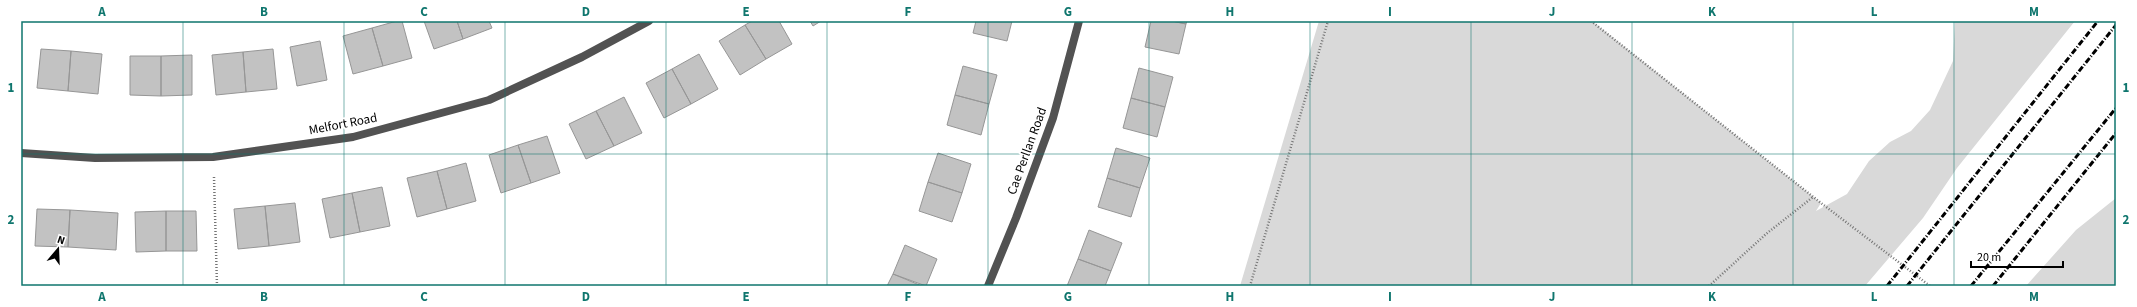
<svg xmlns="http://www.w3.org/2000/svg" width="2137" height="307" font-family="'Source Sans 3',sans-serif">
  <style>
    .green { fill: #d9d9d9 }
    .building { fill: #c2c2c2; stroke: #969696 }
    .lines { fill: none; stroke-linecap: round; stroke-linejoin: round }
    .path { stroke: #747474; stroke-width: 2.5; stroke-dasharray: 1 2; stroke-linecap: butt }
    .street { stroke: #525252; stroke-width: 8 }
    .rail { stroke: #000; stroke-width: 3; stroke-dasharray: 6 2 1 2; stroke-linecap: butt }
    .grid { fill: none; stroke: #0f766e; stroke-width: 1; stroke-opacity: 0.55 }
    .labels { text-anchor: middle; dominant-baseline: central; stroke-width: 4; stroke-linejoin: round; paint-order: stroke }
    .street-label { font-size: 13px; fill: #000; stroke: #fff }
    .neatline { fill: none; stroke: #0f766e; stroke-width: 1.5 }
    .grid-label { font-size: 13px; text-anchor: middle; font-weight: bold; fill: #0f766e }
  </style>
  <rect width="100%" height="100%" fill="#fff"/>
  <path class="green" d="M1319 21H1592L1821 203 1816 211 1847 194 1869 161 1890 142 1911 131 1930 110 1953 61 1955 21H2075L1957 168 1923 218 1865 286H1240Z
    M2116 198V286H2026L2076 230Z"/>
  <path class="building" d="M397 21H402L412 58 383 66 372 28Z
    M424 21H457L463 39 434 49Z
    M457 21H489L492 28 463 39Z
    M752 21H779L792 44 766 59 745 25Z
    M810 21H821L813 26Z
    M976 21H1012L1007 41 973 33Z
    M1151 21H1172L1186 24 1179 54 1145 47Z
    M1172 21H1187L1186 24Z
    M745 25 766 59 740 75 719 41Z
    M372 28 383 66 353 74 343 36Z
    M320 41 327 80 297 86 290 47Z
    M41 49 71 51 68 91 37 88Z
    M273 49 277 89 246 92 243 52Z
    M71 51 102 54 98 94 68 91Z
    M243 52 246 92 216 95 212 55Z
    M699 54 718 89 691 104 672 69Z
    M192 55V95L161 96V56Z
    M130 56H161V96L130 95Z
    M963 66 997 75 989 104 955 95Z
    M1139 68 1173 77 1165 107 1131 98Z
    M672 69 691 104 664 118 646 83Z
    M955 95 989 104 981 135 947 125Z
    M624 97 642 133 614 146 596 111Z
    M1131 98 1165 107 1157 137 1123 128Z
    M596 111 614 146 586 159 569 124Z
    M547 136 560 173 531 183 518 145Z
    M518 145 531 183 501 193 489 155Z
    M1116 148 1150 158 1140 188 1107 178Z
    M938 153 971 164 962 193 928 182Z
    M466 163 476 201 447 209 437 171Z
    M437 171 447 209 417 217 407 178Z
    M1107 178 1140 188 1131 217 1098 207Z
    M928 182 962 193 952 222 919 211Z
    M382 187 390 226 360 232 352 193Z
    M352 193 360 232 330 238 322 199Z
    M295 203 300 242 269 246 265 206Z
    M265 206 269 246 238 249 234 209Z
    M37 209 70 210 68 247 35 246Z
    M70 210 118 213 116 250 68 247Z
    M166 211V251L136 252 135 212Z
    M166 211H196L197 251H166Z
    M1089 230 1122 243 1111 271 1078 259Z
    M905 245 937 259 926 286 893 274Z
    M1078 259 1111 271 1105 286H1067Z
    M893 274 922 286H887Z"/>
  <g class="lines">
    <path class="path" d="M1591 21 1821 203 1930 286
      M214 177 217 286
      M1250 286 1328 21
      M1709 286 1766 234 1813 197"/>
    <path class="street" d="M21 153 95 158 213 157 353 137 489 100 582 57 649 21
      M988 286 1016 218 1053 118 1079 21"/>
    <path class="rail" d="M1887 286 2098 21
      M1907 286 2116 25
      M1971 286 2116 108
      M1993 286 2116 133"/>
  </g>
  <path class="grid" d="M183 21V286M344 21V286M505 21V286M666 21V286M827 21V286M988 21V286M1149 21V286M1310 21V286M1471 21V286M1632 21V286M1793 21V286M1954 21V286M21 154H2116"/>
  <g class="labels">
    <g class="street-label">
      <text transform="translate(343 124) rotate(-11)">Melfort Road</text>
      <text transform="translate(1027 151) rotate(-70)">Cae Perllan Road</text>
    </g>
  </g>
  <rect width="2137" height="307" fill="none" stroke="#ffffff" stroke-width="44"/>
  <g transform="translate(58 249) rotate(19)" stroke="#ffffff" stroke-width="3" paint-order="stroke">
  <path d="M0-3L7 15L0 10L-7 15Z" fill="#000000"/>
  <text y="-6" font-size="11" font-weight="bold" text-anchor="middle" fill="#000000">N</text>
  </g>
  <path d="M1971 261v6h92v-6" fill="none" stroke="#000000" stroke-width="2"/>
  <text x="1977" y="261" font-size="12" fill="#000000" stroke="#ffffff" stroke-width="3" paint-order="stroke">20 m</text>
  <rect x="22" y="22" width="2093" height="263" class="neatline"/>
  <g class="grid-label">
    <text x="102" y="16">A</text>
    <text x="264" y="16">B</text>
    <text x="424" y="16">C</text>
    <text x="586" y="16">D</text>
    <text x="746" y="16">E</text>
    <text x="908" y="16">F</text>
    <text x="1068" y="16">G</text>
    <text x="1230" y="16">H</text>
    <text x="1390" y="16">I</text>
    <text x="1552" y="16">J</text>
    <text x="1712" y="16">K</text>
    <text x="1874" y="16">L</text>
    <text x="2034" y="16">M</text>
    <text x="11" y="92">1</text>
    <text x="2126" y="92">1</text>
    <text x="11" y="224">2</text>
    <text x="2126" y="224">2</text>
    <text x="102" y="301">A</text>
    <text x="264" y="301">B</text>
    <text x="424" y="301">C</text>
    <text x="586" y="301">D</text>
    <text x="746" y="301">E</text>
    <text x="908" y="301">F</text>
    <text x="1068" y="301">G</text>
    <text x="1230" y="301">H</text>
    <text x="1390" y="301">I</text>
    <text x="1552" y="301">J</text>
    <text x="1712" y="301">K</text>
    <text x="1874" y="301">L</text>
    <text x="2034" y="301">M</text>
  </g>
</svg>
